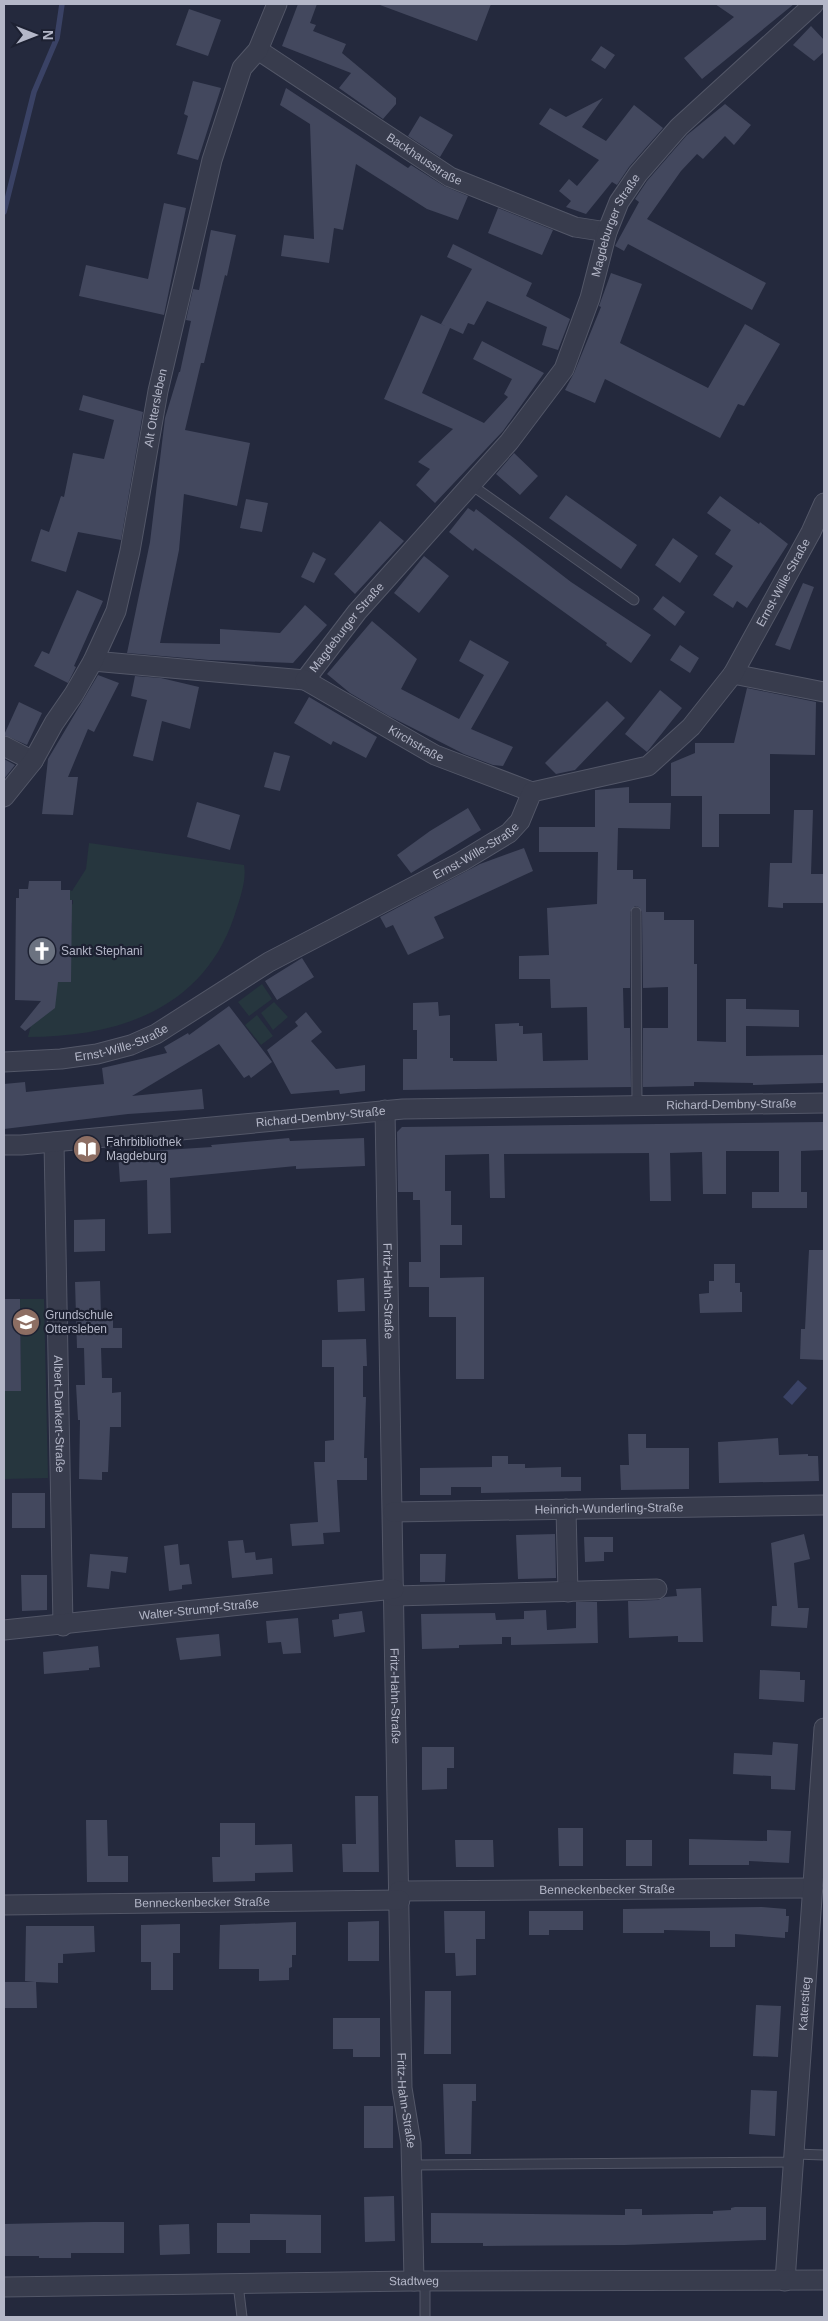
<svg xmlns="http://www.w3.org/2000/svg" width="828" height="2321" font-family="Helvetica,sans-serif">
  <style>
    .green { fill: #26363e }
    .water { fill: #3a4265 }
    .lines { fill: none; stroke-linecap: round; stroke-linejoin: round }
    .stream { stroke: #3a4265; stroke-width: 5.5 }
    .building { fill: #43485e }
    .service-casing { stroke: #535768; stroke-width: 11 }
    .minor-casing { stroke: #535768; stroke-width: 21 }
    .service { stroke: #383c4d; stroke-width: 9 }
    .minor { stroke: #383c4d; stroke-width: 19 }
    .labels { text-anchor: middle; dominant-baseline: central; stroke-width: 4.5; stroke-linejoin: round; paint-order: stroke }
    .street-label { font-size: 12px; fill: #b4b7c8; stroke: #1d2132 }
    .poi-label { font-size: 12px; fill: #b4b7c8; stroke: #1d2132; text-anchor: start }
  </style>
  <rect width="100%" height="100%" fill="#24293d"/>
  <path class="green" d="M89 843 244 865C247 881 239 901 234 917 203 1009 118 1037 28 1037L34 1014 55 982H71V978H67L72 927V923H69L70 905 73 904V900H70V890L72 891 86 869Z
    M262 984 272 999 249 1016 238 1002Z
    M274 1002 288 1017 273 1030 261 1013Z
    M257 1015 273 1036 261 1045 245 1025Z
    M20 1299H44L48 1478 4 1479V1391L21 1390Z"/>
  <path class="water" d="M798 1380 807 1388 792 1405 783 1397Z"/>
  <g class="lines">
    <path class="stream" d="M4 212 34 92 57 38 62 4"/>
  </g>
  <path class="building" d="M298 4H317L310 23 316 25 313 31 346 44 342 53 396 98V104L383 119 339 88 351 73 282 46Z
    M380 4H491L477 41 380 5Z
    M715 4H794L702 79 684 58 734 17Z
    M189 9 221 20 208 56 176 45Z
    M811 26 824 40V52L814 61 793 45Z
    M601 46 615 55 605 69 591 60Z
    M193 81 221 88 198 160 177 154 188 116 184 114Z
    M286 88 408 168 411 165 444 186 468 196 458 220 427 209 356 164 343 230 334 228 329 263 281 256 284 235 314 239 310 124 280 105Z
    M603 98 582 127 606 141 634 105 663 128 629 167 617 185 612 182 586 214 566 207 571 201 559 191 569 179 577 186 599 160 539 124 550 108 566 117Z
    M725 104 751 125 734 145 725 136 703 159 697 154 681 171 647 219 766 283 752 310 628 244 624 251 615 246 639 202 635 199 647 181 687 135Z
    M420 116 453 135 440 157 408 136Z
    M164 203 186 208 164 315 79 296 86 265 148 279Z
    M498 208 553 230 542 255 488 233Z
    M211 230 236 235 227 276 225 275 204 363H201L185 430 250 443 237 506 184 494 179 550 160 643 220 644V629L280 633 305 605 327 625 293 663 209 660 127 653 150 542 165 418 179 372H180L191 321 186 320 193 289 199 290Z
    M453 244 532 283 526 296 570 319 558 350 542 345 547 327 487 301 474 325 468 323 463 334 450 328 422 393 484 423 508 397 504 394 512 379 473 359 482 341 544 373 503 431 435 503 416 485 430 469 418 462 453 429 384 399 421 315 445 326 441 324 472 269 447 257Z
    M611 273 642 284 620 343 708 388 745 324 780 344 744 406 738 404 720 438 605 379 595 403 565 390 574 373 601 307 599 306Z
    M83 395 143 412 121 540 78 532 66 572 31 561 41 529 49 532 61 496 64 497 73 453 104 459 114 420 79 410Z
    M514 453 538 476 520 495 496 474Z
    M566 495 637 545 621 569 549 518Z
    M720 496 759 524 760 522 788 544 747 608 737 601 733 608 713 595 733 566 715 554 731 530 707 513Z
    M246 499 268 503 262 532 240 528Z
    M468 508 474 512 476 509 571 582 651 635 631 663 606 645 607 643 475 548 473 551 449 532Z
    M380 521 404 541 355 594 334 574Z
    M673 538 698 556 680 583 655 565Z
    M313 552 326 559 314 583 301 577Z
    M424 556 449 576 419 613 394 593Z
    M803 583 814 587 790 650 775 645Z
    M77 590 103 601 74 666 76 667 68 683 34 666 42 651 49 654Z
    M663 596 685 612 675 626 653 609Z
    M372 621 417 659 401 689 459 719 484 675 459 661 470 640 509 662 471 729 513 747 503 766 493 765 464 754 389 716 350 693 327 674Z
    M680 645 699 658 690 673 670 660Z
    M98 675 119 683 94 732 88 729 68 777H78L73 815 42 814 48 759Z
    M135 676 161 678 199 687 190 729 162 721 153 761 133 756 147 700 131 696Z
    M747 688 816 702 815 755 770 754V814H719V847H702V796H671V763L695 753V743H734Z
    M660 690 682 708 647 752 625 734Z
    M309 697 377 737 366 758 333 741 331 745 294 723Z
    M607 701 625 718 575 770 556 774 545 763Z
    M19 702 42 713 27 745 4 735Z
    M274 752 290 756 280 791 264 787Z
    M4 759 15 765 4 779Z
    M629 787V803H671L670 829 618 828 617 870H633V879H646V912H664V920H694V964H697V1041L726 1042V999H746V1009L799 1010V1027L746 1026V1056L824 1055V1083L753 1085V1083L694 1082V1086L643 1087V1028H668V987L643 988 642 912 639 907 635 906 630 912V988H623L624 1028H630L631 1087 403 1090V1059H417V1030H413V1003L438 1002 439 1016 450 1015V1058H453V1061H497L495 1024 519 1023V1026H523V1034L542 1033 543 1061 588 1060 587 1007 551 1008 550 979H519V956L549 955 547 908 597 904 598 852H539V827H595V790Z
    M197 802 240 815 230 850 187 837Z
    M468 808 481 830 411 873 397 855 430 831Z
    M794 810H813L811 874H824V903H783V908L768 907 770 863H792Z
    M524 848 533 871 434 917 444 938 408 955 393 925 386 928 380 917 480 864Z
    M29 881H61V890H70V900H72L71 982H58L55 1008 25 1031 20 1027 41 1001 15 1000 16 898H19V889H28Z
    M302 958 314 977 277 1000 265 981Z
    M229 1006 272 1062 251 1078 249 1075 244 1078 219 1044 132 1096 202 1089 204 1109 128 1114 4 1129V1084L25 1082 26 1092 104 1084 102 1068 167 1053 164 1047 188 1033 189 1035Z
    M306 1012 322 1032 311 1041 336 1069 365 1065V1091L340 1094 339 1090 291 1094 267 1050 298 1026 295 1022Z
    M824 1122V1150L801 1151V1192H807V1208H752V1192H779V1151H726V1194H703L702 1152 670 1153 671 1201H650L649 1153 504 1154 505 1198H490L489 1154 445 1155V1191H451V1225H462V1245H440V1278L484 1277V1379H456V1317H429V1287H409V1262H421L420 1200H413V1192H398L397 1132 402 1127Z
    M289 1138 290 1141 364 1138 365 1166 296 1169V1166L170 1178 171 1233 148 1234 147 1180 120 1182 118 1153 212 1147 211 1145Z
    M105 1219V1251L74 1252V1220Z
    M809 1250H824V1360L800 1359 801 1329H805Z
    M714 1264H735V1283H740V1292H742V1312L700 1313 699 1294 709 1293V1281H714Z
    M364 1278 365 1311 338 1312 337 1280Z
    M100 1281 101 1316H113V1328H122V1348H101L102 1378H112V1393L121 1392V1427H110L108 1472H102V1480L79 1479 80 1420H78L76 1385H85L84 1348H77L75 1282Z
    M4 1299H20L21 1391H4Z
    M366 1339 367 1366H363V1397H366L364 1458H367V1480H337L340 1532 323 1533 324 1544 292 1546 290 1524 318 1522 314 1462H325V1441L334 1440V1367H322V1340Z
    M628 1434H646V1448H689V1489L621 1490 620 1465H629Z
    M778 1438 779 1455 808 1454V1456H818L819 1481 719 1483 718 1442Z
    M492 1456H508V1464H525V1468L561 1467V1477H581V1491L481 1493V1487H451V1495H420V1468L492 1467Z
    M12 1493H45V1528H12Z
    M555 1534 556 1578 518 1579 516 1535Z
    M804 1534 810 1559 794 1563 798 1608H809L807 1628 771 1626 772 1606H777L771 1543Z
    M584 1537H613V1552H604V1561L585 1562Z
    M243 1540 245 1553 255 1552 256 1560 272 1558 273 1574 232 1578 228 1541Z
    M178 1544 180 1565 189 1564 192 1584 182 1585V1589L169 1591 164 1546Z
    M90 1554 128 1557 126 1573 111 1571 109 1589 87 1587Z
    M420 1554H446L445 1582H420Z
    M21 1575H47V1610L22 1611Z
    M701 1588 703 1642H678V1636L629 1638 628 1601 658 1600 665 1597 677 1596 676 1589Z
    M576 1602H597L598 1643 511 1645V1637H502V1644L459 1645V1648L422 1649 421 1614 495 1613 496 1620 524 1619V1611L546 1610 547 1630 576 1628Z
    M362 1611 365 1632 334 1637 332 1620 339 1619V1614Z
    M298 1618 301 1653 283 1654 281 1642 268 1643 266 1621Z
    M219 1634 221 1656 180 1660 176 1638Z
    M98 1646 100 1667 89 1668V1670L44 1674 43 1652Z
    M760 1670 800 1672V1680H805L804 1702 759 1699Z
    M773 1742 798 1744 795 1790 771 1789V1776L733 1774 734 1753 772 1755Z
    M422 1747H454V1768H447V1789L422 1790Z
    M355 1796H378L379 1872H343L342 1844H356Z
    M86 1820H107L108 1856H128V1882H87Z
    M220 1823H255V1845L292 1844 293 1872 255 1873V1881L213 1882 212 1857H220Z
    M558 1828H583V1866H559Z
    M767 1830 791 1831 789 1863 749 1861V1865H689V1839L767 1841Z
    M455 1840H493L494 1867H456Z
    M626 1840H652V1866H626Z
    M762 1907 786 1909V1916H789L788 1932H785V1938L735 1934V1947H710V1931L664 1930V1933H623V1909Z
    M444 1911H485V1939H476V1975L456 1976 455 1953H445Z
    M529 1911H583V1930H549V1935H529Z
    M379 1921V1961H348V1922Z
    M296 1922V1955H292V1967L289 1968V1980L259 1981V1969H219L220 1925Z
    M180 1924V1953H173V1990H151V1962H141V1925Z
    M26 1926H94L95 1952 63 1954V1963H58V1983L36 1982 37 2008H4V1982H35L25 1981Z
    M425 1991H451V2054H424Z
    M756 2005 781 2006 778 2057 753 2056Z
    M333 2018H380V2057H353V2049H333Z
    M443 2084H476V2101H472L471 2154H445Z
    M751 2090 777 2091 775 2136 749 2134Z
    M364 2106H393V2148H364Z
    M394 2196 395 2241 365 2242 364 2197Z
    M735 2207H766V2240L625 2245 483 2246V2243H431V2213L625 2215V2209H642V2215L696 2214H713V2211L731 2210V2208Z
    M250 2214 321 2215V2253H286V2240H250V2253H217V2223H250Z
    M93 2222H124V2253H71V2258H39V2256H4V2224Z
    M189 2224 190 2254 160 2255 159 2225Z"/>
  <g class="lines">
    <defs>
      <path id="service" d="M470 484 634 600
        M636 912 637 1105
        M795 2154 824 2155
        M413 2165 794 2162
        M425 2281V2317
        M238 2284 242 2317"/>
      <g id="minor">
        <path id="s1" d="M258 50 450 177 575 227 607 232"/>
        <path id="s2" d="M93 661 305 680 357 612 509 442 564 369 590 298 607 232 619 202 638 174 679 127 814 4"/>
        <path d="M733 674 824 692"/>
        <path id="s3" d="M305 680 435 755 532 792"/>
        <path d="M4 746 33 761"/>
        <path id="s4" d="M4 797 33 761 54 723 74 694 93 661 116 611 130 551 158 391 212 160 242 68 258 50 277 4"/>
        <path id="s5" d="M4 1062 61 1059 97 1054 131 1045 156 1034 269 962 461 862 509 833 520 821 532 792 648 766 691 727 733 674 811 532 824 503"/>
        <path id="s6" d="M385 1110 402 2088 411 2143 414 2281"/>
        <path id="s7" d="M54 1142 63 1626"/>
        <path id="s8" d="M4 1145H21L403 1109 824 1103"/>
        <path d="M566 1509 568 1592"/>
        <path id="s9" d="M393 1512 824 1505"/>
        <path d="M394 1596 657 1589"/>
        <path id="s10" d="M4 1630 394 1589"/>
        <path id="s11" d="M399 1891 813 1888"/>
        <path id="s12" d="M4 1905 400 1900"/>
        <path id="s13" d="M785 2281 824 1728"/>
        <path id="s14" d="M4 2287 414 2281 824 2280"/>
      </g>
    </defs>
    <use href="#service" class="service-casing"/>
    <use href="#minor" class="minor-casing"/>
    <use href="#service" class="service"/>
    <use href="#minor" class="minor"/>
  </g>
  <defs>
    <symbol id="church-disc" viewBox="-11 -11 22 22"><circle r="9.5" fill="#6b7280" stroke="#1d2132"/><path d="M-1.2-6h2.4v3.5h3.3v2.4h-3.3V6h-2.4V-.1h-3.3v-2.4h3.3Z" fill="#fff"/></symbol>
    <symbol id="library-disc" viewBox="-11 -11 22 22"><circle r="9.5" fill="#8d6e63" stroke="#1d2132"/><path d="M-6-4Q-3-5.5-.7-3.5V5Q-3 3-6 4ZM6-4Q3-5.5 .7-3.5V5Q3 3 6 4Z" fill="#fff"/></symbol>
    <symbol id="school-disc" viewBox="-11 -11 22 22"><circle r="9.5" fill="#8d6e63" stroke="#1d2132"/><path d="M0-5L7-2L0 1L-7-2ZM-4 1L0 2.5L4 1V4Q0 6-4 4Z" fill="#fff"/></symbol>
  </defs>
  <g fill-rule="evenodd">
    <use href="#church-disc" x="26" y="935" width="32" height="32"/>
    <use href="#library-disc" x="71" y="1133" width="32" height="32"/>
    <use href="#school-disc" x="10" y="1306" width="32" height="32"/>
  </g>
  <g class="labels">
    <g class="street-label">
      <text stroke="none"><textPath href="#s1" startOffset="199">Backhausstraße</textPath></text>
      <text stroke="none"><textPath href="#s2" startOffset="771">Magdeburger Straße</textPath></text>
      <text stroke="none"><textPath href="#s4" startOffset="425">Alt Ottersleben</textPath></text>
      <text stroke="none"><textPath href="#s5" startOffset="959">Ernst-Wille-Straße</textPath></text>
      <text stroke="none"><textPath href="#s2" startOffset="280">Magdeburger Straße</textPath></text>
      <text stroke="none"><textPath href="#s3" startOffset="128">Kirchstraße</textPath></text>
      <text stroke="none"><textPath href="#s5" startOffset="525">Ernst-Wille-Straße</textPath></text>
      <text stroke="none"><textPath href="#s5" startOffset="120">Ernst-Wille-Straße</textPath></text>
      <text stroke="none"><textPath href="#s8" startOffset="729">Richard-Dembny-Straße</textPath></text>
      <text stroke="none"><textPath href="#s8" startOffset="318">Richard-Dembny-Straße</textPath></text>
      <text stroke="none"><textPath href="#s6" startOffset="181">Fritz-Hahn-Straße</textPath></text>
      <text stroke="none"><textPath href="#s7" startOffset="272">Albert-Dankert-Straße</textPath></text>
      <text stroke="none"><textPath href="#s9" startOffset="216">Heinrich-Wunderling-Straße</textPath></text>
      <text stroke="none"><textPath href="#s10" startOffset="196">Walter-Strumpf-Straße</textPath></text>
      <text stroke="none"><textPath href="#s6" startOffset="586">Fritz-Hahn-Straße</textPath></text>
      <text stroke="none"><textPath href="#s11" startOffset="208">Benneckenbecker Straße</textPath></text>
      <text stroke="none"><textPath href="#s12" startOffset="198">Benneckenbecker Straße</textPath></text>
      <text stroke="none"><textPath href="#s13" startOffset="278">Katerstieg</textPath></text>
      <text stroke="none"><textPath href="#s6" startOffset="991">Fritz-Hahn-Straße</textPath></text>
      <text stroke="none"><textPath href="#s14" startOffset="410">Stadtweg</textPath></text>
    </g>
    <g class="poi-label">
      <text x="61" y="951">Sankt Stephani</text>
      <text x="106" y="1142">Fahrbibliothek<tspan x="106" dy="14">Magdeburg</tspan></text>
      <text x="45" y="1315">Grundschule<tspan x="45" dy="14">Ottersleben</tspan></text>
    </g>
  </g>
  <rect width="828" height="2321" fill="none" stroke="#b4b7c8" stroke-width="10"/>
  <g transform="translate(35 35) rotate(90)" stroke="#1d2132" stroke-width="4" paint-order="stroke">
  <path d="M0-4L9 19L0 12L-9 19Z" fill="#b4b7c8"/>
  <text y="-8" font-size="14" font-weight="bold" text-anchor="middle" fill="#b4b7c8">N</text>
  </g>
</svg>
